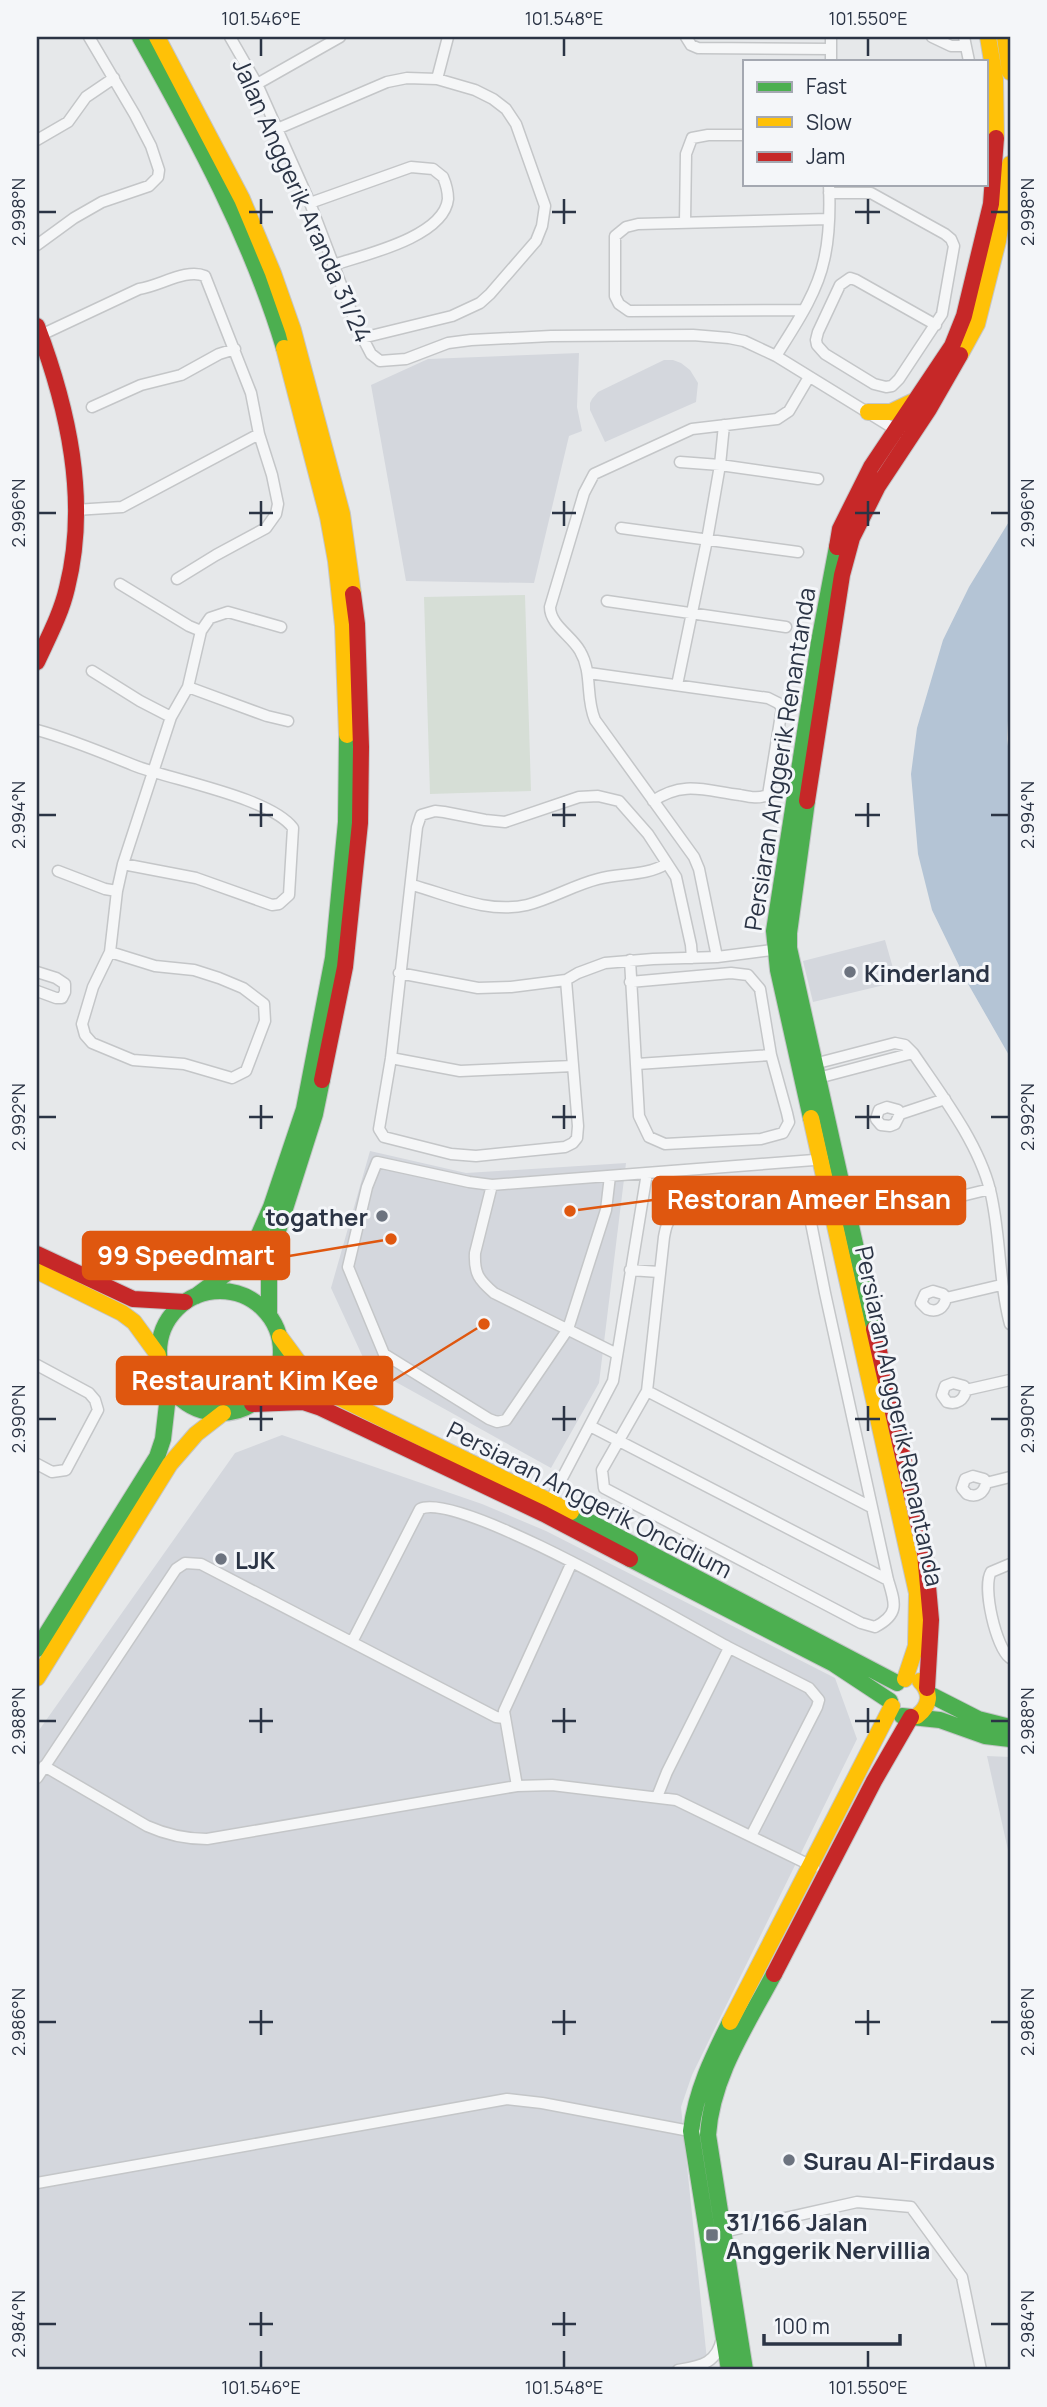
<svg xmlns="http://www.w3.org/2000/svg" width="1047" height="2407" font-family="Manrope,sans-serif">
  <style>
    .built { fill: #d4d7dd }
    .green { fill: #d6ded6 }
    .water { fill: #b4c4d5 }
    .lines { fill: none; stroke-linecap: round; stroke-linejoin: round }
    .street-casing { stroke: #c4c6c8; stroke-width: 13 }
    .fast-casing { stroke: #c4c6c8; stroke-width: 18 }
    .slow-casing { stroke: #c4c6c8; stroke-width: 18 }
    .jam-casing { stroke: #c4c6c8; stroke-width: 18 }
    .street { stroke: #f5f6f7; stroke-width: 10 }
    .fast { stroke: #4caf50; stroke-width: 16 }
    .slow { stroke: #ffc107; stroke-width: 16 }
    .jam { stroke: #c62828; stroke-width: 16 }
    .ticks { fill: none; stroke: #2b3445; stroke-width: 2.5 }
    .poi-dot { fill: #6c737f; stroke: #f4f6f9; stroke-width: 2.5 }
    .labels { text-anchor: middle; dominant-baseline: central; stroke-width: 6; stroke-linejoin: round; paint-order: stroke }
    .street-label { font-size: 24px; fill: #2b3445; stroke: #f4f6f9 }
    .poi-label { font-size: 24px; font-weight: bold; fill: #2b3445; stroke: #f4f6f9; text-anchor: start }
    .leader { fill: none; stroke: #df570f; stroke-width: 2.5 }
    .callout-dot { fill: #df570f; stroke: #f4f6f9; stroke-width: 2.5 }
    .callout { fill: #df570f; stroke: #df570f; stroke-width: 2.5 }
    .callout-label { font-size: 26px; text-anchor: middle; font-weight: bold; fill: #fff }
    .neatline { fill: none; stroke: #2b3445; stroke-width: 2.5 }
    .ticks-label { font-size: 18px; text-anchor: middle; fill: #2b3445 }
  </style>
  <rect width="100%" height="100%" fill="#e6e8ea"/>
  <path class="built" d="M579 353 577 407 582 431 569 436 534 583 406 581 371 385 428 359Z
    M664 360H673L681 363 690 370 698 383 696 402 605 442 590 410V403L592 399 598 392Z
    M885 940 897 982 813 1002 803 961Z
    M370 1151 466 1173 626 1163 599 1383 551 1468 367 1366 331 1288Z
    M282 1435 482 1504 546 1531 835 1678 857 1739 692 2075 681 2107 708 2370H37V1733L235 1453Z
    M987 1756 1010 1757V1849L1008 1850Z"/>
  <path class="green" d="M525 595 531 791 430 794 424 597Z"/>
  <path class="water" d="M1010 520V684L1007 739 1010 760V1057L967 982 932 910 918 854 911 774 917 728 943 640 969 587Z"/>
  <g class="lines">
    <defs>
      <path id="street" d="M230 37 257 84 310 203 358 329 371 354 380 361 406 359 448 343 471 340 551 336 693 335 729 338 744 341 776 356 901 433
        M686 37 691 45 698 48 831 49
        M932 37 951 46H965
        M964 37 969 61
        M831 61V37
        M437 79 448 37
        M257 84 340 37
        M277 129 387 82 407 78 437 79 475 90 493 99 506 109 516 124 545 206 542 226 536 241 490 294 480 303 452 316 362 338
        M37 140 68 122 86 97 114 78
        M829 193H871L945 234 951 239 954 246 942 314 899 379 892 386 886 387 874 384 825 354 817 345 816 340 818 332 840 285 850 278 856 280 936 325
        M310 203 411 167 433 169 443 177C446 184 448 191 448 199 444 237 364 255 333 265
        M685 222 686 154 692 138 708 135H744
        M37 245 74 218 102 202 149 186 158 177 159 170 151 146 135 115 89 37
        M802 310 629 311 619 304 615 296V236L626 227 638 224 828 219
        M41 335 139 289C160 286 186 268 205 276L251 393 259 434 272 475 278 504 276 514 266 528 216 555 177 579
        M776 356C794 327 817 294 824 260 830 235 830 208 829 184
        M92 407 141 385 181 375 219 354 235 349
        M680 462 720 465 818 479
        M75 510 122 507 259 434
        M621 528 798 552
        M120 584 189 626 201 631
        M607 601 786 627
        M92 671 140 701 171 717
        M589 673 768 698 778 703 782 708 768 795C758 799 750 797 740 795 706 791 684 780 653 801
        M677 685 707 540 720 465 724 425
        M188 687 267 716 288 721
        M37 730C70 739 101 752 133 765 171 780 270 797 293 828L289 895 279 904 272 905 196 878 123 864
        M58 871 105 889 117 891
        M412 885C449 895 488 914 527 905 551 899 574 885 598 879 620 873 646 876 666 864
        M110 952 155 966 194 970 219 978 243 988 264 1004 265 1021 246 1071 232 1078 184 1064 133 1060 92 1043 85 1035 82 1024 93 987 110 952 117 891 123 864 171 717 188 687 201 631 210 618 228 612 281 627
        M717 957 699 869 694 857 595 720C585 697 593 673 580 651 572 636 550 625 550 607L584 493 594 474 692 429 777 419 789 411 809 377
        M630 960 639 1116 649 1137 665 1144 761 1139 783 1133 789 1122 787 1113 771 1055 760 989 748 975 731 973 630 982
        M37 972 56 978 65 984V992L62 998H56L37 991
        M399 973 478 988 511 987 566 980 578 973 605 963 653 959 717 957 780 949
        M566 980 578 1126 577 1138 573 1143 565 1147 476 1156 451 1154 384 1137 379 1129 391 1058 417 827 421 815 435 811 444 812 485 820 505 822 579 797 598 796 619 801 648 834 676 877 691 945 692 958
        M913 1053C940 1093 978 1142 990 1190 1001 1234 998 1280 1010 1324
        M391 1058 460 1071 573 1066
        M637 1064 771 1055
        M814 1064 895 1043 905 1045 913 1053 818 1078
        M900 1114 898 1110 887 1107 879 1110 876 1119 881 1125 890 1126 895 1124 900 1114 945 1099
        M610 1176 606 1210 568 1329 506 1420 497 1422 489 1419 384 1354 348 1267 367 1187 377 1162 469 1182 492 1185 827 1159
        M492 1185 475 1253C474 1274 479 1280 494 1293L617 1354
        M791 1192 803 1195 807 1203 825 1293 888 1580C895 1603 900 1614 875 1627L861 1623 604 1488 602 1470 647 1391 664 1237C665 1232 666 1225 669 1221 686 1197 763 1195 791 1192Z
        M912 1198 923 1201 925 1205C923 1215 916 1220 906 1216L901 1210 904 1201Z
        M925 1205 990 1189
        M630 1270 659 1272
        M933 1291 943 1294 946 1298C944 1308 937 1313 927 1309L921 1303 925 1294Z
        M946 1298 1001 1285
        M37 1365 89 1393 95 1400 98 1410 66 1470 52 1472 37 1464
        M953 1383 964 1386 966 1390C964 1400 957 1405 947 1402L942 1395 945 1386Z
        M966 1390 1010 1380
        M647 1391 871 1507
        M590 1426 888 1580
        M973 1476 984 1479 986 1483C984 1493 977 1498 967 1494L962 1488 965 1479Z
        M986 1483 1010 1477
        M548 1505 613 1381 647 1173
        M1010 1564 991 1572C982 1587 996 1648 1010 1658
        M352 1642 420 1509C459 1490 681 1622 728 1647 755 1661 782 1674 809 1688L819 1700 817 1707 751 1836
        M44 1766 147 1826C167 1835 185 1839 207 1839L517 1786 552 1785 676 1800 814 1867
        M37 1778 176 1569 185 1563 201 1564 496 1717 504 1718
        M517 1786 504 1711 572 1562
        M657 1797 667 1772 729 1648
        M37 2183 507 2099 542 2103 695 2132
        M723 2232 857 2202 911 2207 962 2277 981 2370
        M678 2370C700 2366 717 2364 722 2338"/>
      <path id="fast" d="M140 37C196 137 251 238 284 348
        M807 801 789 933V948L874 1329
        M811 1118 778 970 774 931 819 642 837 547
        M159 1352a61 61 0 1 1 122 0a61 61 0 1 1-122 0Z
        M196 1296 243 1261 253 1248 271 1207 304 1109 333 958 346 822 347 735
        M269 1315V1259L315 1114 322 1080
        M571 1512 897 1683
        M630 1559 834 1664 890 1701
        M37 1649 157 1457 163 1439 169 1387
        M929 1694 978 1719 1010 1727
        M902 1716 940 1720 985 1736 1010 1739
        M729 2370 691 2131C696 2091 712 2058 730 2022
        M745 2370 708 2135C712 2076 747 2025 774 1974"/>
      <path id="slow" d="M157 37 242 199 273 273 293 330 342 514 353 594
        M988 37 995 79 996 138
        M1005 37 1010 72
        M284 348 328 517 336 561 343 626 347 735
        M960 355 977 324 998 241 1010 164
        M868 412H891L912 402
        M811 1118 917 1593 916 1646 905 1679
        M37 1271 122 1313 134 1322 158 1355
        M280 1337 308 1375 334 1395 571 1512
        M37 1678 170 1464 196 1434 223 1413
        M917 1716C930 1706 932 1693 920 1681
        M730 2022 892 1706"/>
      <path id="jam" d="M37 326C68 408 89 500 67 588 61 614 48 638 37 662
        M837 547 840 529 871 467 952 346 964 316 991 204 996 138
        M807 801 842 575 852 538 878 486 929 409 960 355
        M322 1080 345 967 360 823 361 747 357 624 353 594
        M37 1254 133 1299 185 1302
        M874 1329 925 1553 931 1620 927 1688
        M252 1404 303 1402 321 1408 544 1514 630 1559
        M774 1974 874 1781 911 1717"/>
    </defs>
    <use href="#street" class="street-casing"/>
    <use href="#fast" class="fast-casing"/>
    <use href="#slow" class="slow-casing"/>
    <use href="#jam" class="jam-casing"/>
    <use href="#street" class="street"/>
    <use href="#fast" class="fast"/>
    <use href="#slow" class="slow"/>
    <use href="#jam" class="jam"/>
  </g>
  <path class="ticks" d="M261 38V56M564 38V56M868 38V56M261 199V224M564 199V224M868 199V224M38 212H56M249 212H273M552 212H576M855 212H880M991 212H1009M261 501V526M564 501V526M868 501V526M38 513H56M249 513H273M552 513H576M855 513H880M991 513H1009M261 803V827M564 803V827M868 803V827M38 815H56M249 815H273M552 815H576M855 815H880M991 815H1009M261 1105V1129M564 1105V1129M868 1105V1129M38 1117H56M249 1117H273M552 1117H576M855 1117H880M991 1117H1009M261 1406V1431M564 1406V1431M868 1406V1431M38 1419H56M249 1419H273M552 1419H576M855 1419H880M991 1419H1009M261 1708V1733M564 1708V1733M868 1708V1733M38 1721H56M249 1721H273M552 1721H576M855 1721H880M991 1721H1009M261 2010V2035M564 2010V2035M868 2010V2035M38 2022H56M249 2022H273M552 2022H576M855 2022H880M991 2022H1009M261 2312V2336M564 2312V2336M38 2324H56M249 2324H273M552 2324H576M991 2324H1009M261 2351V2368M564 2351V2368M868 2351V2368"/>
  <g class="poi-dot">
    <circle cx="850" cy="972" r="7"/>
    <circle cx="382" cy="1216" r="7"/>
    <circle cx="221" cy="1559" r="7"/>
    <circle cx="789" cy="2160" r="7"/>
    <rect x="705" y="2228" width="14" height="14" rx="3.5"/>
  </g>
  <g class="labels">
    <g class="street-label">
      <text transform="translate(303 200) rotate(66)">Jalan Anggerik Aranda 31/24</text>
      <text transform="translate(779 759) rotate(-81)">Persiaran Anggerik Renantanda</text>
      <text transform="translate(900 1416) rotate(78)">Persiaran Anggerik Renantanda</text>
      <text transform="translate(590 1499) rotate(27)">Persiaran Anggerik Oncidium</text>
    </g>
    <g class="poi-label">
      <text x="864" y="972">Kinderland</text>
      <text x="368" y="1216" text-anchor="end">togather</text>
      <text x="235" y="1559">LJK</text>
      <text x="803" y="2160">Surau Al-Firdaus</text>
      <text x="726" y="2221">31/166 Jalan<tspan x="726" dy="28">Anggerik Nervillia</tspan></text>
    </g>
  </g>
  <path class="leader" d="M570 1211L653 1200M391 1239L289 1256M484 1324L392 1381"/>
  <g class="callout-dot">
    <circle cx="570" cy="1211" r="7"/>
    <circle cx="391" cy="1239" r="7"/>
    <circle cx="484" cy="1324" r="7"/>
  </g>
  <g class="callout">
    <rect x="653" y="1177" width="312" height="47" rx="7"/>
    <rect x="83" y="1232" width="206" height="47" rx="7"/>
    <rect x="117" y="1357" width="275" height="47" rx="7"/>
  </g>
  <g class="callout-label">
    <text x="809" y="1209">Restoran Ameer Ehsan</text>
    <text x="186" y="1265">99 Speedmart</text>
    <text x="255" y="1390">Restaurant Kim Kee</text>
  </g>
  <rect width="1047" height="2407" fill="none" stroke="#f4f6f9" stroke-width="77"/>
  <rect x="743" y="60" width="245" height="126" fill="#f4f6f9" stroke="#a4a8b1" stroke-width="2"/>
  <rect x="757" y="82" width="35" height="10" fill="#4caf50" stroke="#a4a8b1" stroke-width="2"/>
  <text x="806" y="94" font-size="21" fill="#2b3445">Fast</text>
  <rect x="757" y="117" width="35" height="10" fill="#ffc107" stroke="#a4a8b1" stroke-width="2"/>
  <text x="806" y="130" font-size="21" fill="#2b3445">Slow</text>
  <rect x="757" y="152" width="35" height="10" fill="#c62828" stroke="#a4a8b1" stroke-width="2"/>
  <text x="806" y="164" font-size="21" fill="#2b3445">Jam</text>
  <path d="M764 2334v10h136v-10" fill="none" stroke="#2b3445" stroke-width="3.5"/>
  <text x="774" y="2334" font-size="21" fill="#2b3445" stroke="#f4f6f9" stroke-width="5" paint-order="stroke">100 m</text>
  <rect x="38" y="38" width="971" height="2330" class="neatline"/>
  <g class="ticks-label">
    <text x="261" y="25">101.546°E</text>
    <text x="564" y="25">101.548°E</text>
    <text x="868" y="25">101.550°E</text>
    <text transform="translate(19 212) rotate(-90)" y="6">2.998°N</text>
    <text transform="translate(1028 212) rotate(-90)" y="6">2.998°N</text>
    <text transform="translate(19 513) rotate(-90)" y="6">2.996°N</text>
    <text transform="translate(1028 513) rotate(-90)" y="6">2.996°N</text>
    <text transform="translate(19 815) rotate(-90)" y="6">2.994°N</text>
    <text transform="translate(1028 815) rotate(-90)" y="6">2.994°N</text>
    <text transform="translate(19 1117) rotate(-90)" y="6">2.992°N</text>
    <text transform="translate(1028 1117) rotate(-90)" y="6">2.992°N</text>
    <text transform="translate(19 1419) rotate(-90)" y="6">2.990°N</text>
    <text transform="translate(1028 1419) rotate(-90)" y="6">2.990°N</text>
    <text transform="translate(19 1721) rotate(-90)" y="6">2.988°N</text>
    <text transform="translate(1028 1721) rotate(-90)" y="6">2.988°N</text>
    <text transform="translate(19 2022) rotate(-90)" y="6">2.986°N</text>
    <text transform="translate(1028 2022) rotate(-90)" y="6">2.986°N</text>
    <text transform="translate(19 2324) rotate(-90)" y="6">2.984°N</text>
    <text transform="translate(1028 2324) rotate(-90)" y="6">2.984°N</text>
    <text x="261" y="2394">101.546°E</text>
    <text x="564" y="2394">101.548°E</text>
    <text x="868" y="2394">101.550°E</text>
  </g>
</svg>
